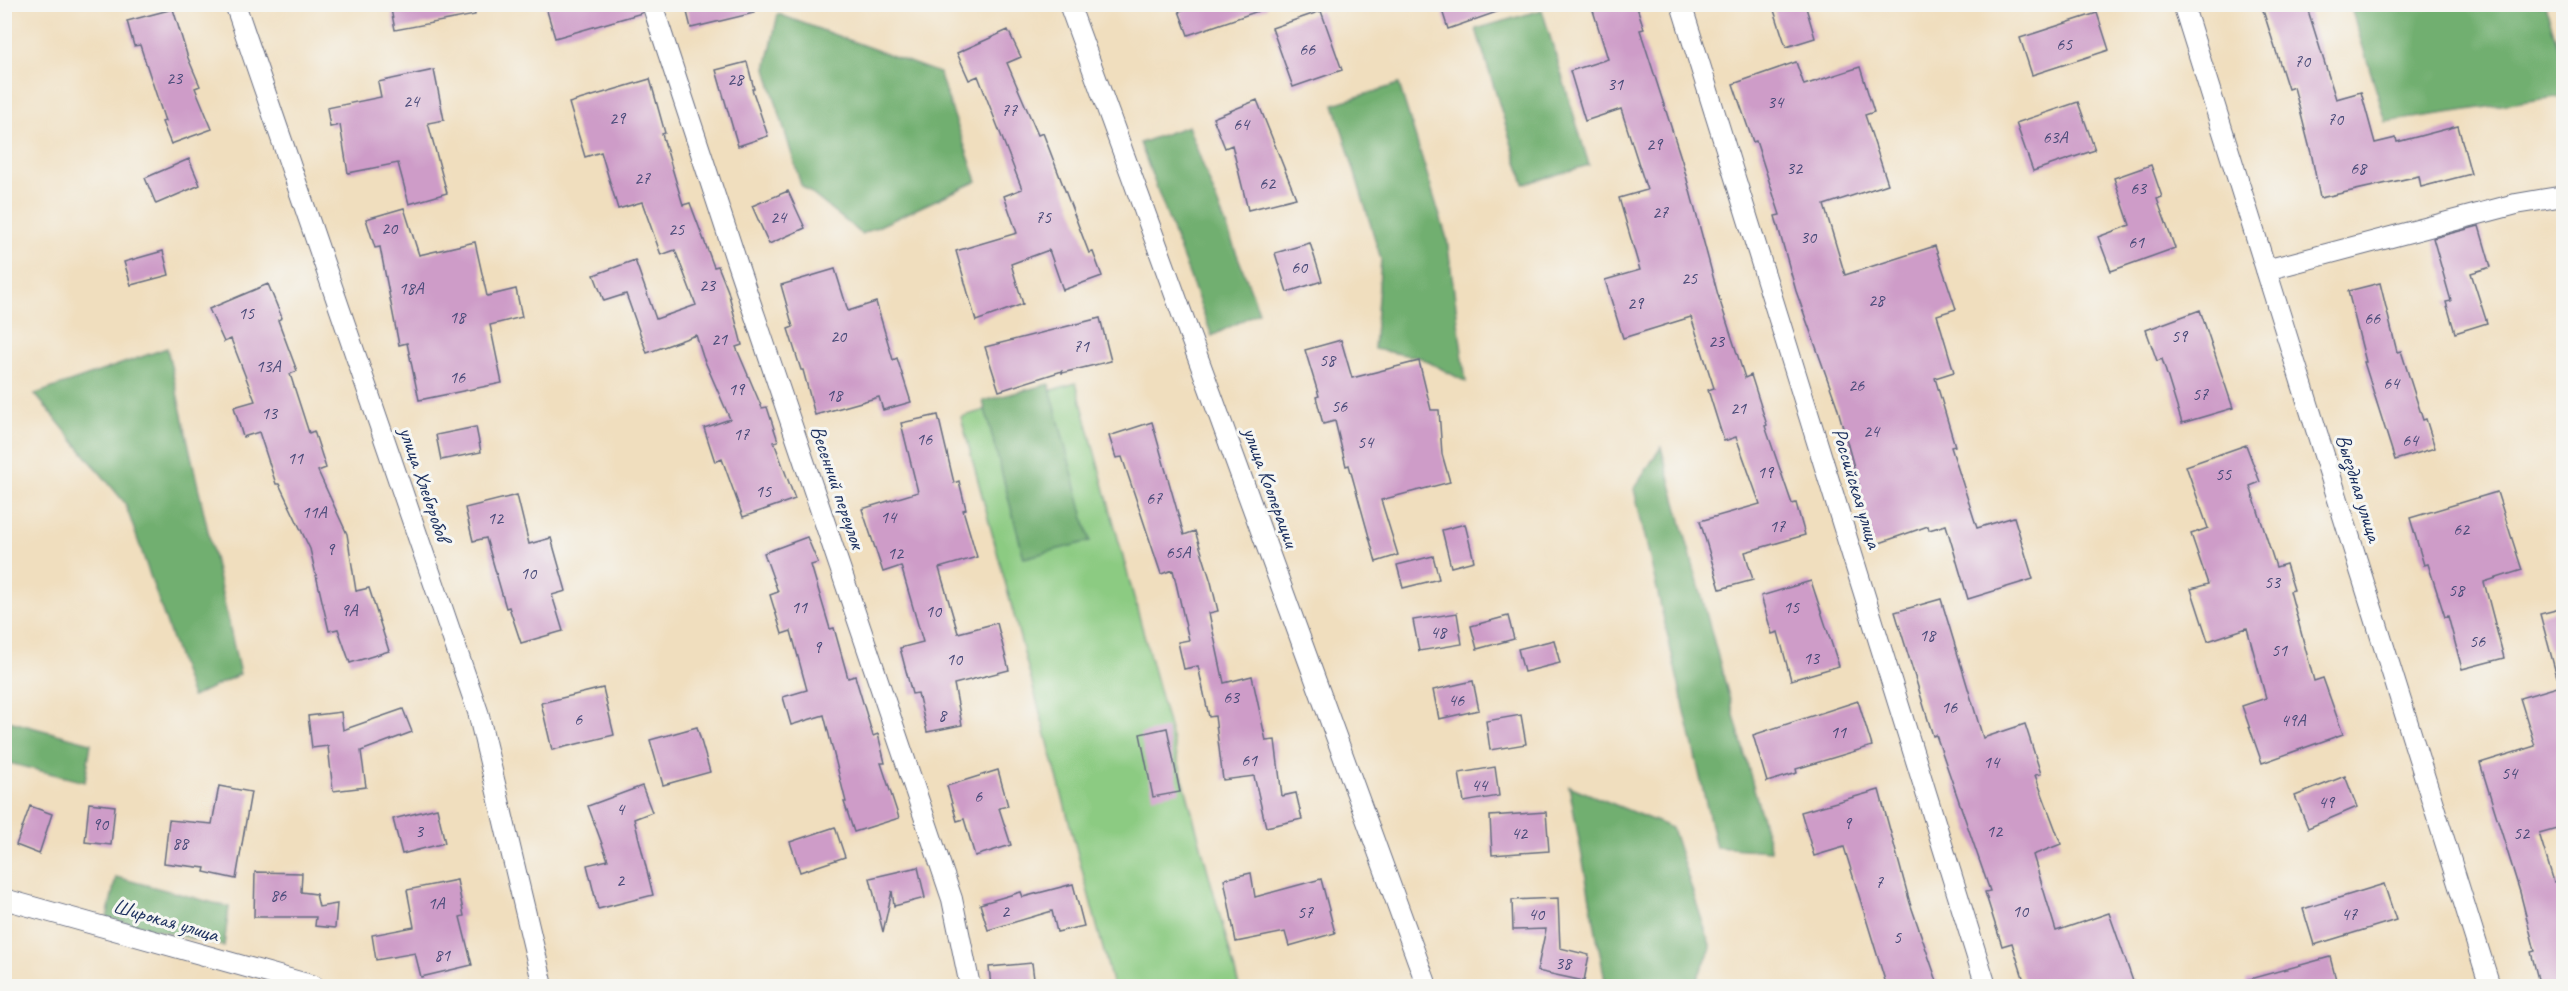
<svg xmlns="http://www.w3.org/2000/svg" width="2568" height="991" font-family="Caveat,sans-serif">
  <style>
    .green { fill: #8ccb82; stroke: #547d70; stroke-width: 1.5 }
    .forest { fill: #71af70; stroke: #466f67; stroke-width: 1.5 }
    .building { fill: #ce9cc8 }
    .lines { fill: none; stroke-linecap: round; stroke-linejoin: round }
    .street-casing { stroke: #666c80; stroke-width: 22 }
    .street { stroke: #fff; stroke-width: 20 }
    .labels { text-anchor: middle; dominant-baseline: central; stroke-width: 6; stroke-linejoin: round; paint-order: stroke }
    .number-label { font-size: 18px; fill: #484a78 }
    .street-label { font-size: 21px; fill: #1b2f5e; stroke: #f6f6f2 }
  </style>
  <rect width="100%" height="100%" fill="#f6f6f2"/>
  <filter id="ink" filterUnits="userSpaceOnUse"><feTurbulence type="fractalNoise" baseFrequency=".0167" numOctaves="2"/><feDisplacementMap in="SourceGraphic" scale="12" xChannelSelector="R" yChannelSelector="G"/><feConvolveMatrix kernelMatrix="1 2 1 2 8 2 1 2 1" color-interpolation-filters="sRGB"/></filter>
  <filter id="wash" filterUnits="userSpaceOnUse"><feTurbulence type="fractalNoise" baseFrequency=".008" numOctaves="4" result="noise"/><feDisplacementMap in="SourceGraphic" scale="24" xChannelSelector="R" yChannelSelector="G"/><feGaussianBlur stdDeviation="1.35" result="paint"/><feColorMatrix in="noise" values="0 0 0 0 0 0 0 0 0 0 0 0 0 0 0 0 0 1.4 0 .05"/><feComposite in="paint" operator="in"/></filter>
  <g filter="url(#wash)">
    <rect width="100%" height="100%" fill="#f0debe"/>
    <path class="green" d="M1076 383 1239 986H1113L961 417Z"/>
    <path class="forest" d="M2350 5H2545L2563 63V96L2386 122Z
      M1542 10 1589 165 1524 184 1476 29Z
      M778 14 939 73 977 181 862 234 801 185 766 69Z
      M1399 84 1447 239 1466 382 1421 358 1374 349 1381 259 1334 104Z
      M1188 126 1259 312 1212 336 1140 143Z
      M167 348 240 674 192 697 125 503 35 394Z
      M1049 384 1090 541 1024 558 983 401Z
      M1661 447 1771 851 1716 847 1634 489Z
      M5 720 91 743 85 782 5 762Z
      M1569 786 1672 828 1711 948 1694 986H1606Z
      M116 877 229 907 224 946 107 918Z"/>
    <g id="blocks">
      <path class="building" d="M390 4H474L475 15 395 30Z
        M545 4H640L642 13 555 38Z
        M685 4H753L754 13 691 28Z
        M1199 4H1267V8L1188 35 1179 11Z
        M1440 4H1508V8L1448 29Z
        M1591 4H1636L1644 29 1640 30 1682 161 1718 295 1745 378 1751 375 1767 425 1765 426 1792 504 1796 503 1805 535 1745 552 1753 580 1720 589 1700 521 1760 504 1736 437 1724 441 1708 390 1714 388 1691 317 1623 338 1605 280 1640 270 1619 198 1647 190 1621 109 1585 121 1570 71 1608 59Z
        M1772 4H1805L1815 38 1786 47Z
        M2261 4H2306L2336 99 2361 92 2375 143 2396 138 2397 142 2458 126 2471 174 2421 187 2419 176 2320 198 2312 157 2294 87 2288 89Z
        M173 9 188 58 200 86 195 88 212 129 171 144 162 122 165 121 140 45 134 46 127 21Z
        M1321 11 1342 70 1293 87 1272 28Z
        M2097 13 2109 50 2032 75 2020 38Z
        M1008 30 1021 57 1007 63 1038 135 1043 133 1089 253 1093 252 1102 276 1063 290 1049 250 1011 264 1023 304 976 321 956 251 1017 233 1004 196 1022 189 978 76 969 80 957 53Z
        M747 62 754 89H752L768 136 738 146 716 70Z
        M1796 62 1804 85 1860 67 1874 112 1865 115 1888 184 1824 205 1845 275 1935 246 1956 309 1937 315 1954 372 1935 378 1955 446 1951 447 1977 528 2014 517 2033 579 1968 599 1946 525 1929 530 1928 526 1874 545 1854 487 1859 485 1837 406 1796 291 1775 216 1780 215 1756 141 1753 142 1733 84Z
        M434 70 444 120 428 123 447 193 409 204 398 163 348 173 340 125 330 127 327 108 381 97 378 82Z
        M650 79 665 133 662 134 683 205 690 203 714 267 718 266 728 291 742 345 736 347 762 408 767 407 778 441 774 442 795 499 743 517 722 459 715 462 704 428 730 419 703 357 696 335 647 353 626 294 604 301 594 275 635 260 656 319 696 305 675 250 661 255 642 202 618 209 601 152 585 157 569 103Z
        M1257 100 1296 198 1248 210 1232 145 1225 148 1213 118Z
        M2078 102 2095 150 2033 171 2016 123Z
        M189 159 200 185 156 204 145 178Z
        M2151 165 2162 197 2157 199 2175 248 2111 271 2098 237 2130 225 2114 178Z
        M788 191 805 228 769 244 752 206Z
        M404 208 419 255 475 242 487 296 516 289 522 317 490 325 502 383 419 400 407 343 399 345 380 247 375 248 366 219Z
        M2479 226 2491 267 2471 273 2487 323 2455 333 2446 302 2451 301 2433 238Z
        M1310 243 1322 281 1287 292 1275 253Z
        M163 251 169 275 131 285 124 262Z
        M835 269 848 311 876 302 893 360 897 358 911 402 883 410 879 397 815 415 803 370H801L788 329 793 327 781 285Z
        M2380 283 2397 352 2401 351 2423 420 2426 419 2435 448 2395 460 2364 362H2366L2348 291Z
        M268 284 282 318 278 320 297 371 290 374 309 433 314 431 326 468 318 471 347 534 356 591 369 588 389 651 350 663 338 629 329 631 310 549 279 484H276L259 432 243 437 234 407 255 401 231 339 224 342 209 309Z
        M2200 310 2233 408 2182 423 2162 359 2157 361 2146 330Z
        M1100 318 1111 361 1062 373V371L999 391 985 347Z
        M1341 340 1352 378 1419 361 1431 410H1439L1442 454 1450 482 1381 500 1398 555 1376 562 1349 465 1346 466 1335 421 1323 424 1316 397 1319 396 1305 350Z
        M938 415 954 483 959 481 966 509 963 510 977 557 939 568 958 633 997 623 1009 670 954 684 962 725 927 732 918 693 912 694 900 648 923 642 901 566 883 572 862 509 918 492 901 423Z
        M1152 422 1184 535 1195 531 1211 582 1218 611 1209 613 1224 683 1252 676 1266 741 1275 740 1282 796 1296 793 1302 819 1266 827 1254 776 1223 780 1215 716 1209 717 1198 666 1184 669 1178 642 1189 640 1173 570 1161 574 1122 457 1116 458 1109 436Z
        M476 427 481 452 441 460 436 435Z
        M2246 445 2260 482 2250 486 2276 567 2286 564 2294 590 2290 591 2314 681 2323 678 2343 734 2262 763 2242 706 2266 698 2247 628 2208 641 2191 589 2208 584 2191 534 2208 528 2186 466Z
        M2497 492 2522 570 2484 582 2504 658 2462 669 2448 616 2445 617 2428 564 2424 565 2410 518Z
        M517 495 529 544 551 538 566 591 552 595 563 631 521 643 509 607 506 608 486 538 473 541 465 508Z
        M1465 524 1474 561 1451 567 1442 530Z
        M807 537 818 563 811 565 830 629 834 628 848 678 855 676 873 736 878 734 885 763H881L899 818 854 832 844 802H846L824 715 791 725 783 697 807 690 791 631 782 634 770 595 778 592 764 553Z
        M1433 556 1439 579 1403 588 1397 565Z
        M1811 581 1839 666 1791 680 1778 632 1772 634 1761 596Z
        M1941 599 1983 738 2025 724 2041 774 2035 775 2061 844 2033 855 2056 931 2109 913 2135 987H2026L2012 943 2002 946 1985 892 1990 891 1936 735 1933 736 1895 612Z
        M2564 608V676L2557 677 2540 614Z
        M1457 613 1462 644 1419 651 1413 620Z
        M1508 616 1514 639 1477 649 1471 626Z
        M1554 640 1560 663 1524 672 1518 649Z
        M1473 681 1479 710 1439 719 1433 690Z
        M2564 685V826L2539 833 2554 882 2564 879V987H2540L2531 952 2535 951 2520 892 2480 763 2535 746 2520 698Z
        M603 688 614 735 552 750 541 703Z
        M1858 701 1872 746 1796 769 1797 773 1767 782 1753 735Z
        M403 709 412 732 361 751 366 787 333 791 328 746 312 748 308 716 341 712 343 730Z
        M1521 715 1526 744 1490 750 1486 721Z
        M697 727 710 772 663 785 650 740Z
        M1167 728 1180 792 1153 797 1140 734Z
        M1495 767 1499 796 1464 802 1459 773Z
        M998 770 1008 806 999 808 1011 845 975 856 964 819 957 821 947 786Z
        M2345 776 2357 807 2308 828 2295 796Z
        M219 786 251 792 236 879 204 872 205 868 164 863 169 820 212 824Z
        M642 786 652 812 634 819 653 895 598 909 587 865 608 860 588 806Z
        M1879 790 1910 903 1939 987H1887L1844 847 1814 856 1801 812Z
        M89 803 115 806 111 845 85 842Z
        M30 806 52 814 39 854 16 845Z
        M437 808 445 843 402 854 393 819Z
        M1546 812 1549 851 1492 855 1490 816Z
        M835 827 845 857 800 872 790 842Z
        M918 867 925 898 894 906 892 891 883 932 870 878Z
        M255 872 302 873 301 892 316 894 319 907 337 904 335 928 315 926 316 917H254Z
        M1251 873 1255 897 1321 879 1335 933 1289 946 1285 932 1236 942 1224 879Z
        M457 880 464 916 460 917 472 965 421 977 415 953 376 960 372 935 414 927 407 890Z
        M1073 884 1084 926 1057 932 1052 911 988 930 980 904 1021 892 1023 897Z
        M2384 884 2396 920 2314 945 2303 909Z
        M1558 898 1560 948 1589 955 1584 981 1537 971 1546 929 1513 930 1512 900Z
        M2330 957 2338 987H2246V980Z
        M1032 963 1035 987H991L989 967Z"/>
    </g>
  </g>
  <g filter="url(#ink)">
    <use href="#blocks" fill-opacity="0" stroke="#666c80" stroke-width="1.5"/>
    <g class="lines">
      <defs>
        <path id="street" d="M235 4 478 712 543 986
          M652 4 739 269 952 899 970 986
          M1069 4 1427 986
          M1681 4 1986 986
          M2183 4 2490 986
          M2266 270 2516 204 2564 196
          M4 899 314 986"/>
      </defs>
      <use href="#street" class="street-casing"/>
      <use href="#street" class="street"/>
    </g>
  </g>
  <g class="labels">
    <g class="number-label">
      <text x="2064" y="44">65</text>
      <text x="1307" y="49">66</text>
      <text x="2302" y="61">70</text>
      <text x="174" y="78">23</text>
      <text x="735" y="79">28</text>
      <text x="1615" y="84">31</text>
      <text x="411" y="101">24</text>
      <text x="1775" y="102">34</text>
      <text x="1009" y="110">77</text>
      <text x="617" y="118">29</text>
      <text x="2335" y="119">70</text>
      <text x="1241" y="124">64</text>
      <text x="2055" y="137">63А</text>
      <text x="1654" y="144">29</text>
      <text x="1794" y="168">32</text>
      <text x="2358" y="168">68</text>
      <text x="642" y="178">27</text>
      <text x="1267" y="183">62</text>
      <text x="2138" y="188">63</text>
      <text x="1660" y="212">27</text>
      <text x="778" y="217">24</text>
      <text x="1043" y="217">75</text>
      <text x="389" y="228">20</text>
      <text x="676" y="229">25</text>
      <text x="1808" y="237">30</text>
      <text x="2136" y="242">61</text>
      <text x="1299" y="267">60</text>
      <text x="1689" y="278">25</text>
      <text x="707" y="285">23</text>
      <text x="411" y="288">18А</text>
      <text x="1876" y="300">28</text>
      <text x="1635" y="303">29</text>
      <text x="246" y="313">15</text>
      <text x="457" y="317">18</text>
      <text x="2372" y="318">66</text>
      <text x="838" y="336">20</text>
      <text x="2179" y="336">59</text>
      <text x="719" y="339">21</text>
      <text x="1716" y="341">23</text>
      <text x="1081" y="346">71</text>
      <text x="1327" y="360">58</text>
      <text x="268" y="366">13А</text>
      <text x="457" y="377">16</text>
      <text x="2391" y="383">64</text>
      <text x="1856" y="385">26</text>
      <text x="736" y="389">19</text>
      <text x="2200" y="394">57</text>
      <text x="834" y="395">18</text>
      <text x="1339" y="406">56</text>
      <text x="1738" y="408">21</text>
      <text x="269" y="413">13</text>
      <text x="1871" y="431">24</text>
      <text x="741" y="434">17</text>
      <text x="924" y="439">16</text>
      <text x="2410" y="440">64</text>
      <text x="1365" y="442">54</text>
      <text x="295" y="458">11</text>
      <text x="1765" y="472">19</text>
      <text x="2223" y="474">55</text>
      <text x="763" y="491">15</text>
      <text x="1154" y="498">67</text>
      <text x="314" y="512">11А</text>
      <text x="888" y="517">14</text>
      <text x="495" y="518">12</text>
      <text x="1777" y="526">17</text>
      <text x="2461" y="529">62</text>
      <text x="330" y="549">9</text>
      <text x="1178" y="552">65А</text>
      <text x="895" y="553">12</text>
      <text x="528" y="573">10</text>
      <text x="2272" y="582">53</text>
      <text x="2456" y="590">58</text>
      <text x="799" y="607">11</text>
      <text x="1791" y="607">15</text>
      <text x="349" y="610">9А</text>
      <text x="933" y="611">10</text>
      <text x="1438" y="632">48</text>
      <text x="1927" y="635">18</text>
      <text x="2477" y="641">56</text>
      <text x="817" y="647">9</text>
      <text x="2279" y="650">51</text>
      <text x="1811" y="658">13</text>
      <text x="954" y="659">10</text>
      <text x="1231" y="697">63</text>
      <text x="1456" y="700">46</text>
      <text x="1949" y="707">16</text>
      <text x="942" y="715">8</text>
      <text x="578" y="719">6</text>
      <text x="2293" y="720">49А</text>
      <text x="1838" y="732">11</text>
      <text x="1249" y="760">61</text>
      <text x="1991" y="762">14</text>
      <text x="2509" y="773">54</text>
      <text x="1479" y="785">44</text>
      <text x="978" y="796">6</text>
      <text x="2326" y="802">49</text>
      <text x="620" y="809">4</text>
      <text x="1847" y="823">9</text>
      <text x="100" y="824">90</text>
      <text x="419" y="831">3</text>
      <text x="1994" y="831">12</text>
      <text x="1519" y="833">42</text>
      <text x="2521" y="833">52</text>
      <text x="180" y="843">88</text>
      <text x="620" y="880">2</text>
      <text x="1879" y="882">7</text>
      <text x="278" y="895">86</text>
      <text x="436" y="903">1А</text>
      <text x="1005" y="911">2</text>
      <text x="2020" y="911">10</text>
      <text x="1305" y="912">57</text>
      <text x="1536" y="914">40</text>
      <text x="2349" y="914">47</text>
      <text x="1897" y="937">5</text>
      <text x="442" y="955">81</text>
      <text x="1563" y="963">38</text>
    </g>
    <g class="street-label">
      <text transform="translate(425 484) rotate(71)">улица Хлеборобов</text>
      <text transform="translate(838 487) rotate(71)">Весенний переулок</text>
      <text transform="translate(1271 487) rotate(70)">улица Кооперации</text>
      <text transform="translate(1857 488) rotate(73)">Российская улица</text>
      <text transform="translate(2359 488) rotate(73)">Выездная улица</text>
      <text transform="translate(166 920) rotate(16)">Широкая улица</text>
    </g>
  </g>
  <rect width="2568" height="991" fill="none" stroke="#f6f6f2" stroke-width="24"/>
</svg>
